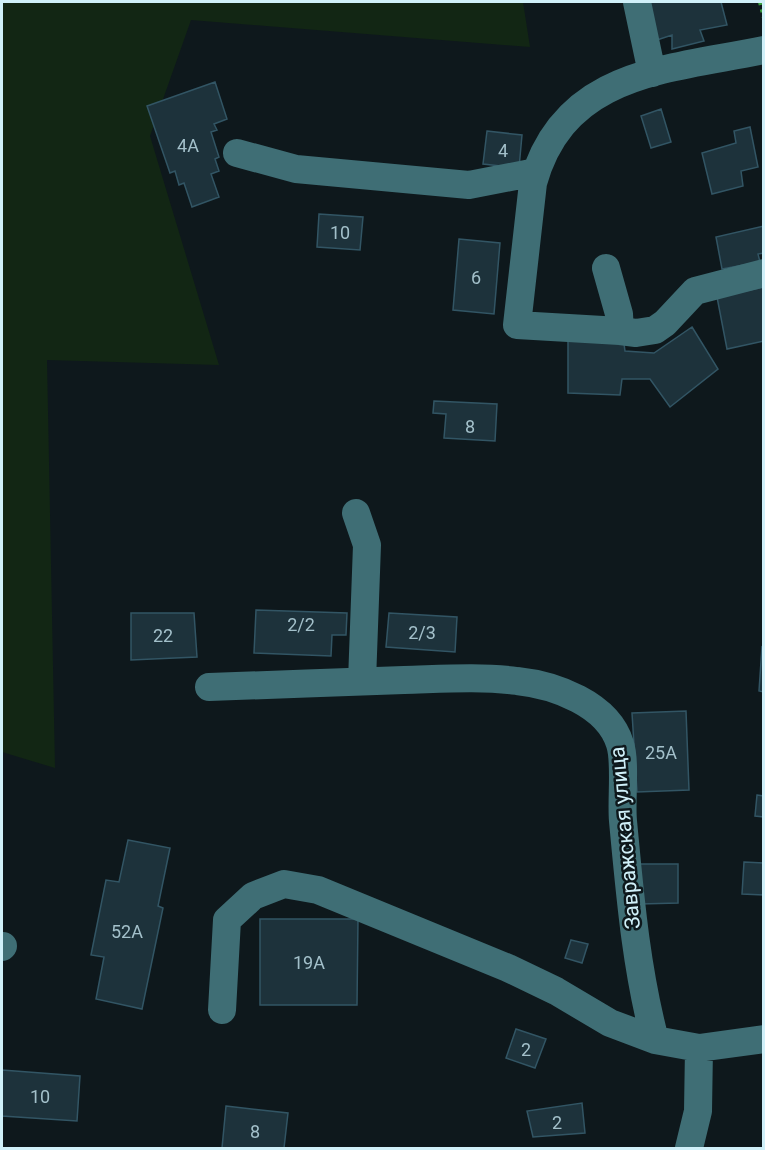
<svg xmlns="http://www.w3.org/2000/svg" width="765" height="1150" font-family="Roboto,sans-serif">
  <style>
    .grass { fill: #122614 }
    .building { fill: #1d323b; stroke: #325564; stroke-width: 1.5 }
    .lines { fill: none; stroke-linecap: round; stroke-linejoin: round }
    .path { stroke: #3ca041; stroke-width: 4; stroke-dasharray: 3 4.5; stroke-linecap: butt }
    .minor { stroke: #3f6e75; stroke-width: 28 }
    .labels { text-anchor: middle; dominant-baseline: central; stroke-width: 5; stroke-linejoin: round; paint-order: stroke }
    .number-label { font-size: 18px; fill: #a3c0ca }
    .street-label { font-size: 21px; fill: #d0f0f9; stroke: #0e181c }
  </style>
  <rect width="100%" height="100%" fill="#0e181c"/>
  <path class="grass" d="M2 2H523L530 47 191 20 150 136 219 365 47 360 55 768 2 752Z"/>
  <path class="building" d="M649 2H721L727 25 700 30 704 41 672 49V35L657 40Z
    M215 82 227 119 214 124 217 130 211 132 219 157 215 159 219 171 211 174 219 197 192 207 184 183 179 185 175 171 170 173 147 106Z
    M661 109 671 142 651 148 641 116Z
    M750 127 758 167 741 171 743 186 712 194 702 153 736 143 734 131Z
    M487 131 522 135 519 168 483 164Z
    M319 214 363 217 360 250 317 247Z
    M764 226V253L758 254 760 262 722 269 716 237Z
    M459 239 500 243 494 314 453 310Z
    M764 287V341L727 349 717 297Z
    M692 327 718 369 670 407 650 379H622L620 395 568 393V339L624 344 625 351 654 353Z
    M434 401 497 404 495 441 444 438 446 414 433 413Z
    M256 610 347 613 346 635H332L331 656 254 653Z
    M131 613H194L197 657 131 660Z
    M389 613 457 617 455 652 386 647Z
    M762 647 764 648V692L759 691Z
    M686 711 689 790 637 792 632 713Z
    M757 795 764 796V817L755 816Z
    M128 840 170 848 158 906 163 908 142 1009 96 999 104 957 91 955 106 880 119 882Z
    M744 862 764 863V895L742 894Z
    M640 864H678V903L640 904Z
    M260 919H358L357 1005H260Z
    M571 940 588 944 582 963 565 958Z
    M516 1029 546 1039 535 1068 506 1058Z
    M2 1070 80 1076 77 1121 2 1116Z
    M582 1103 585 1133 533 1137 527 1111Z
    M226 1106 288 1113 284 1148H222Z"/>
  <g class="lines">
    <path class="path" d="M760 2 764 18"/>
    <path class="minor" d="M637 2 652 73
      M237 153 296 169 469 185 536 172
      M606 268 619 314 620 331 636 333 655 330 665 323 695 291 764 273
      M620 331 517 325 533 183C564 71 667 70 764 50
      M356 513 367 545 362 681
      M209 687C274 685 339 682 404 680 441 679 480 676 517 681 555 685 608 704 620 744 626 762 621 800 623 821 630 895 636 968 655 1040
      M2 947 3 946
      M222 1010 227 920 253 896 284 884 318 890 508 968 556 991 610 1023 655 1040 699 1048 764 1039
      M689 1148 698 1111 699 1048"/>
  </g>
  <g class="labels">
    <g class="number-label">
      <text x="188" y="145">4А</text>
      <text x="503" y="150">4</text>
      <text x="340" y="232">10</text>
      <text x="476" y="277">6</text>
      <text x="470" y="426">8</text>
      <text x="301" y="624">2/2</text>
      <text x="422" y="632">2/3</text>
      <text x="163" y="635">22</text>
      <text x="661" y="752">25А</text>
      <text x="127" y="931">52А</text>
      <text x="309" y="962">19А</text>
      <text x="526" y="1049">2</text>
      <text x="40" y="1096">10</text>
      <text x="557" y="1122">2</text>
      <text x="255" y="1131">8</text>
    </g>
    <g class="street-label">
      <text transform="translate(625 838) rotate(-95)">Завражская улица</text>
    </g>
  </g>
  <rect width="765" height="1150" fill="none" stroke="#d0f0f9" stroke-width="6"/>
</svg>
